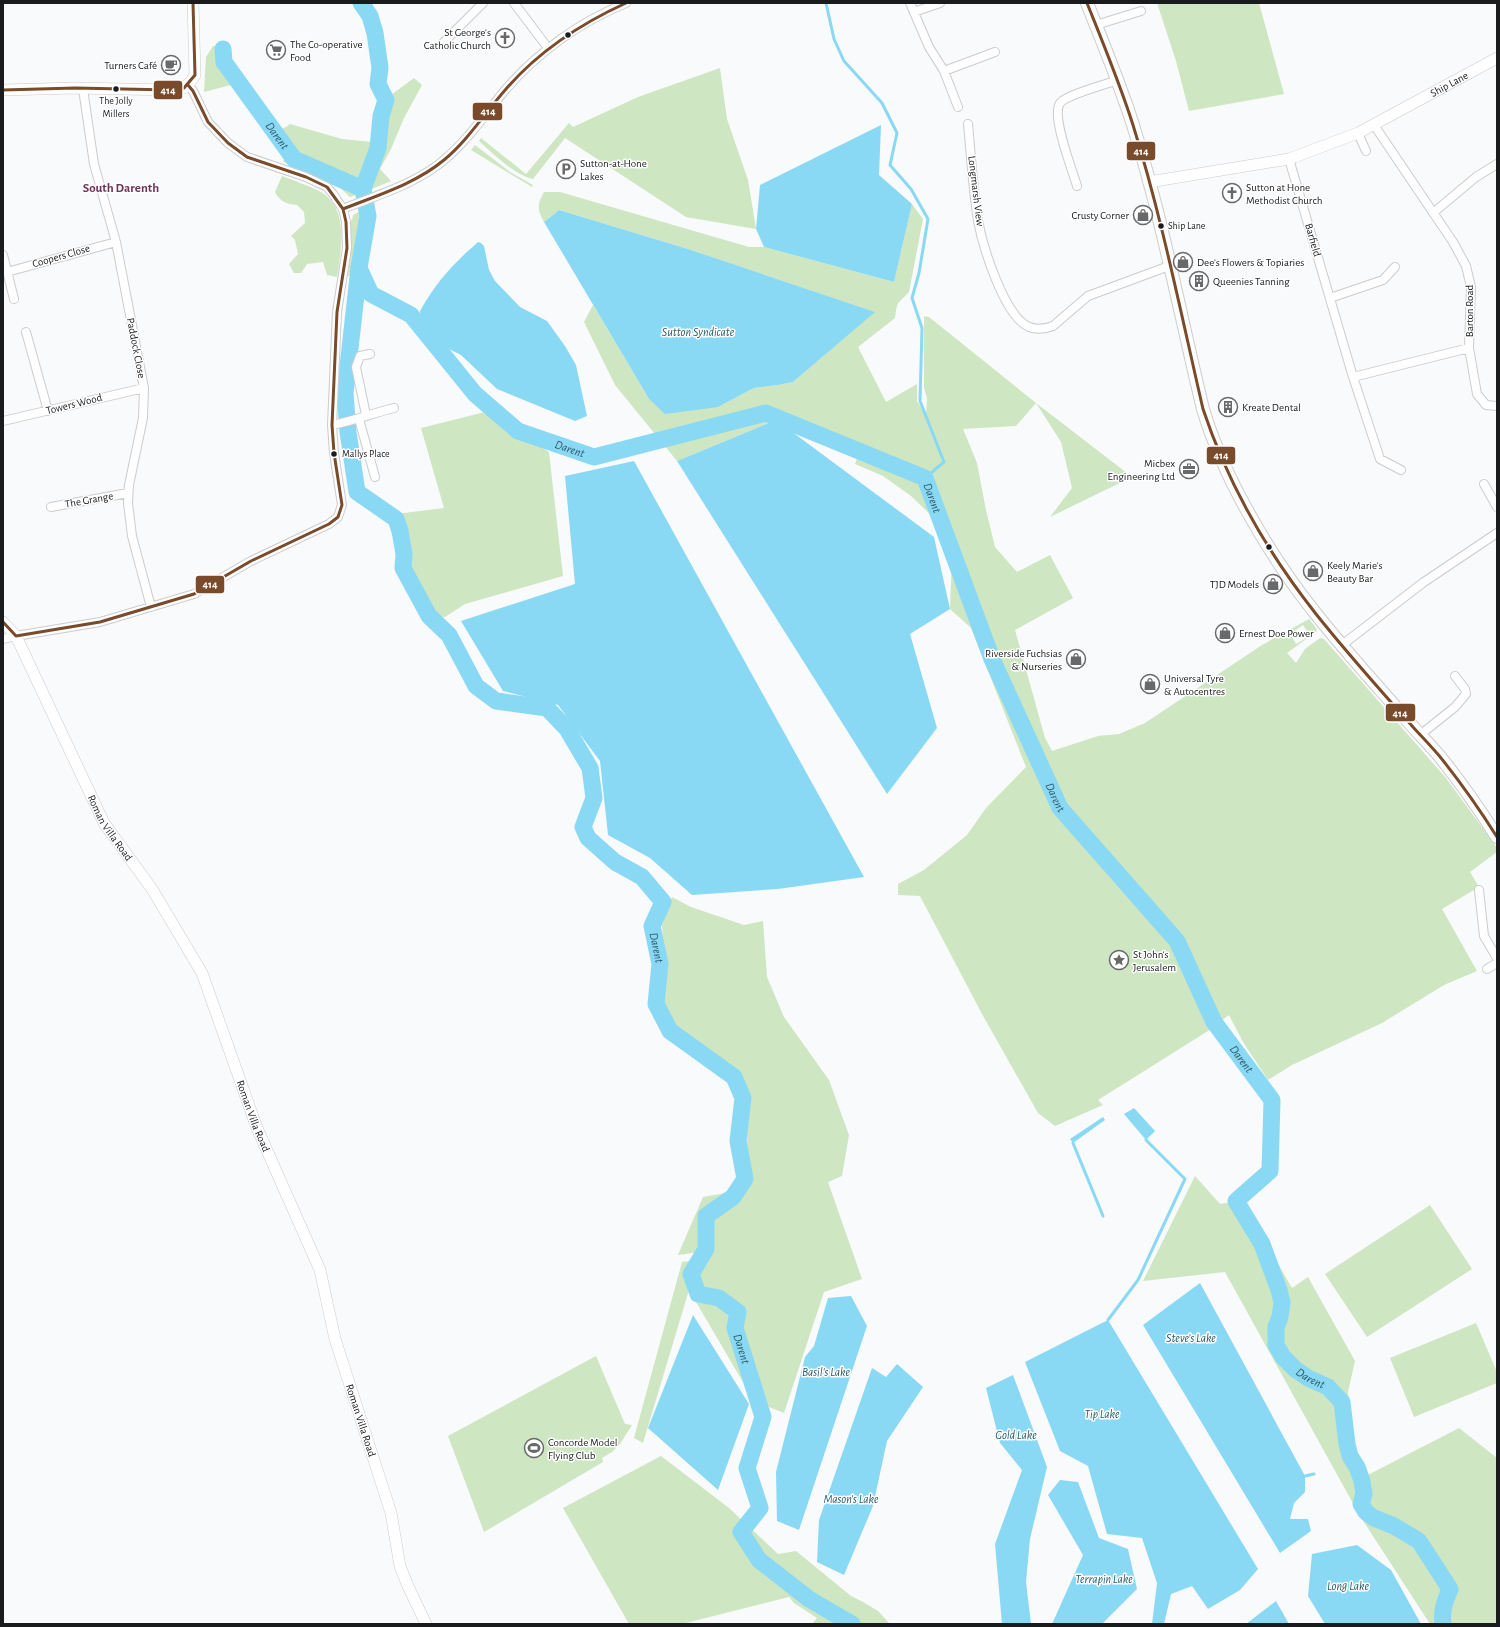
<svg xmlns="http://www.w3.org/2000/svg" width="1500" height="1627" font-family="'Alegreya Sans',sans-serif">
  <style>
    .green { fill: #cee6c1; fill-rule: evenodd }
    .water { fill: #8ad9f4 }
    .lines { fill: none; stroke-linecap: round; stroke-linejoin: round }
    .stream { stroke: #8ad9f4; stroke-width: 3 }
    .river { stroke: #8ad9f4; stroke-width: 17 }
    .street-casing { stroke: #cbcccd; stroke-width: 10 }
    .secondary-casing { stroke: #cbcccd; stroke-width: 12 }
    .primary-casing { stroke: #cbcccd; stroke-width: 14 }
    .street { stroke: #fefeff; stroke-width: 8 }
    .secondary { stroke: #fefeff; stroke-width: 11 }
    .primary { stroke: #fefeff; stroke-width: 12 }
    .bus-1-casing { stroke: #fff; stroke-width: 6 }
    .bus-1 { stroke: #7a4b2a; stroke-width: 3 }
    .bus-dot { fill: #1a1b1d; stroke: #fff; stroke-width: 1.5 }
    .labels { text-anchor: middle; dominant-baseline: central; stroke-width: 3; stroke-linejoin: round; paint-order: stroke }
    .bus-label { font-size: 10px; fill: #1a1b1d; stroke: #fff; text-anchor: start }
    .poi-label { font-size: 11px; fill: #1a1b1d; stroke: #fff; text-anchor: start }
    .street-label { font-size: 11px; fill: #1a1b1d; stroke: #fff }
    .water-label { font-size: 12px; font-style: italic; fill: #2b5a6a; stroke: #fff }
    .quarter-label { font-size: 13px; font-weight: bold; fill: #70345d; stroke: #fff }
    .line-badge { stroke: #fff; stroke-width: 1.5 }
    .badge-label { font-size: 11px; text-anchor: middle; font-weight: bold; fill: #fff }
  </style>
  <rect width="100%" height="100%" fill="#f8fafc"/>
  <path class="green" d="M1157 3H1259L1284 94 1189 111 1176 61Z
    M213 46H219L221 65 235 84 204 92 206 57Z
    M720 68 727 119 748 180 756 229 686 217 565 138 533 179C515 175 492 153 479 141L481 138 526 174 569 123 573 127 638 97Z
    M414 78 422 85 404 118 391 149 380 169 391 181 372 189 369 182 360 178H354L350 181 356 195 350 197 337 185 294 164 283 162 287 149 278 130 286 127 290 124 342 139 372 142 377 121 380 103Z
    M475 145 510 172 533 185 532 187 471 150Z
    M282 176C294 181 308 185 319 191 350 207 341 250 337 277L327 275 323 262 307 264 301 273H294L289 264 298 254 295 240 291 236 305 223 304 212 297 205C287 204 280 202 275 192Z
    M544 192H560L749 247H764L894 282 912 204 923 219 909 292 898 303 896 310 895 318 858 347 886 402 917 384V401L926 415 927 398 924 388V316L929 317 1036 403 1132 477 1050 517 1072 488 1061 442 1036 403 1016 426 963 429 977 463 986 510 995 547 1017 572 1050 555 1073 598 1015 630 1045 738 1052 751 1098 736 1119 734 1145 723 1262 645 1309 619 1317 629 1316 632 1287 653 1296 663 1305 649 1320 638 1324 639 1446 778 1497 848V852L1470 872 1479 887 1442 909 1477 971 1444 985 1382 1023 1292 1065 1268 1080 1243 1042 1229 1015 1208 1031 1098 1100 1103 1105 1055 1126 1038 1113 982 1014 920 896 898 895V884L924 870 967 835 986 808 1026 767 971 628 950 609 952 556 936 520 911 496 883 476 855 464 862 446 777 409 776 420 677 461 615 385 584 322 593 305 649 399 718 407 754 388 778 385 793 382 874 312 688 249 559 210 544 222C537 209 537 205 544 192ZM1303 625 1310 636 1296 644 1292 637 1298 633 1296 630Z
    M360 211 357 257 353 275 348 276 351 245 350 221 352 220 353 215Z
    M485 412 549 452 563 576 465 604 445 617H436L407 568 404 538 396 514 444 508 421 428Z
    M672 897 691 907 744 925 763 921 767 977 784 1017 829 1080 849 1135 842 1176 828 1182 862 1279 824 1292 784 1413 754 1401 689 1290 643 1443 634 1438 682 1262 702 1260 707 1251 678 1255 703 1197 749 1189 745 1093 729 1066 671 1026 662 1000 665 969 662 925Z
    M1195 1176 1220 1204 1242 1201 1292 1288 1308 1277 1355 1361 1348 1392 1351 1446 1364 1477 1459 1428 1497 1458V1624H1430L1360 1516 1225 1272 1143 1281Z
    M1430 1205 1472 1269 1367 1337 1325 1274Z
    M1476 1323 1497 1372V1383L1414 1417 1390 1358Z
    M596 1356 625 1424 632 1425 620 1444 612 1452 602 1458 603 1462 484 1532 448 1436Z
    M661 1456 729 1508 778 1554 796 1551 851 1596 863 1602 878 1611 890 1624H812L817 1618 794 1603 789 1597 682 1624H629L563 1508Z"/>
  <path class="water" d="M881 125 879 175 912 204 894 282 764 247 756 229 760 185Z
    M559 210 688 249 875 312 793 382 778 385 754 388 718 407 665 414 649 399 544 222Z
    M478 242 481 243 484 246 489 270 495 281 520 307 547 321 565 346 576 365 587 416 575 421 497 389 461 355 441 345 423 322 420 311C437 281 452 265 478 242Z
    M776 420 934 537 950 609 910 634 937 728 887 794 677 461Z
    M634 461 864 877 778 889 692 895 650 858 608 835 600 761 558 705 503 691 461 621 575 584 565 476Z
    M1134 1108 1155 1131 1146 1140 1124 1114Z
    M1103 1117 1105 1120 1073 1143 1070 1139Z
    M1200 1283 1305 1476V1492L1294 1503 1290 1519H1308L1311 1531 1280 1553 1143 1325Z
    M851 1296 867 1326 799 1530 777 1521 776 1472 805 1357 814 1346 828 1298Z
    M693 1315 749 1404 718 1490 648 1428Z
    M1108 1320 1258 1569 1240 1590 1208 1609 1192 1586 1171 1594 1164 1624H1152L1157 1583 1142 1538 1107 1534 1088 1466 1060 1451 1025 1362Z
    M897 1364 923 1387 887 1441 873 1506 844 1575 817 1562 819 1520 872 1368 886 1377Z
    M1013 1375 1047 1467 1030 1539 1026 1582 1031 1624H1002L995 1544 1022 1470 1000 1443 986 1388Z
    M1060 1480 1078 1482 1099 1538 1128 1549 1137 1589 1102 1624H1052L1083 1555 1048 1495Z
    M1357 1545 1391 1570 1421 1624H1325L1308 1596 1312 1554Z
    M1276 1601 1289 1624H1246Z"/>
  <g class="lines">
    <path class="stream" d="M826 3 834 39 844 61 882 103 897 133 890 165 911 189 928 219 919 273 912 298 922 328 920 401 944 462 925 478
      M1073 1143 1103 1216
      M1108 1320 1138 1280 1185 1179 1146 1140
      M1305 1476 1314 1474"/>
    <g class="river">
      <path id="s1" d="M361 3 370 16 375 33 380 68 378 84 386 100 381 116 378 148 363 189 368 216 359 268 345 393 348 432 357 492 396 519 400 531 404 554 403 568 429 616 449 635 476 686 496 701 547 708 567 729 590 768 594 798 583 827 588 838 615 862 642 877 663 902 652 926 660 964 656 1004 670 1031 734 1077 743 1098 738 1141 745 1179 733 1197 706 1216V1249L691 1274 698 1294 719 1298 738 1312 735 1328 763 1417 747 1468 760 1508 741 1532 759 1560 809 1599 852 1624"/>
      <path id="s2" d="M223 49 224 62 294 159 363 189"/>
      <path id="s3" d="M359 268 371 294 411 315 475 394 518 431 594 457 766 413 925 478 992 659 1060 808 1177 941 1214 1022 1272 1100 1270 1171 1236 1201 1262 1244 1279 1290 1282 1302 1280 1317 1276 1327V1345L1283 1357 1295 1369 1308 1378 1328 1387 1342 1402 1347 1444 1350 1456 1357 1467 1362 1481 1364 1494 1361 1504 1366 1512 1374 1518 1394 1526 1419 1541 1450 1589C1445 1601 1441 1611 1443 1624"/>
    </g>
    <defs>
      <path id="street" d="M514 3 548 48
        M910 3 929 47 944 71 958 107
        M914 12 940 3
        M1096 25 1141 11
        M441 45 483 3
        M944 71 995 52
        M83 89 94 164 116 242 144 388 143 418 129 485 128 503 132 536 151 607
        M968 124C971 156 973 189 978 221 983 247 1004 316 1029 327 1037 330 1045 329 1053 326L1088 296 1169 266
        M1374 125 1453 242 1466 266 1471 287 1469 348 1477 394 1486 405 1497 406
        M1358 133 1366 151
        M1289 159 1353 377 1380 459 1401 470
        M1077 186C1072 169 1051 116 1060 103 1066 95 1107 84 1118 80
        M343 209C377 195 416 184 444 160 468 140 486 113 506 89 540 50 578 23 626 3
        M1433 213 1476 177 1497 164
        M3 255 14 299
        M7 272 116 242
        M1330 298 1383 280 1395 267
        M26 332 48 411
        M1353 377 1469 348
        M366 415 356 367 360 356 370 354
        M359 419 375 477
        M3 421 144 388
        M332 425C354 421 373 413 394 408
        M1484 484 1497 507
        M51 507 128 493
        M3 639 16 636 100 622 194 594 251 561 329 524 338 517 342 505 334 453 332 425 337 312 347 248 346 222 343 209 333 194 327 187 306 177 247 157 228 143 208 122 193 91 188 85
        M1342 645 1424 582 1497 533
        M1420 735 1455 707 1466 694 1465 689 1455 676
        M1479 890 1484 936 1497 958
        M1487 969 1497 963"/>
      <g id="secondary">
        <path d="M3 90 75 88 171 90 184 88 191 81 195 75 193 3"/>
        <path id="s4" d="M1149 182 1289 159 1358 133 1497 58"/>
        <path id="s5" d="M3 622 16 636 104 823 152 889 202 973 257 1128 320 1270 335 1339 391 1513 400 1566 407 1584 426 1624"/>
      </g>
      <path id="primary" d="M1087 3C1103 43 1120 84 1133 125 1162 218 1180 314 1203 409 1223 477 1271 558 1316 614 1347 653 1380 689 1413 727 1422 737 1432 747 1441 758 1461 783 1480 810 1497 837"/>
    </defs>
    <use href="#street" class="street-casing"/>
    <use href="#secondary" class="secondary-casing"/>
    <use href="#primary" class="primary-casing"/>
    <use href="#street" class="street"/>
    <use href="#secondary" class="secondary"/>
    <use href="#primary" class="primary"/>
    <defs>
      <path id="bus-1" d="M1087 3C1103 43 1120 84 1133 125 1162 218 1181 314 1203 409 1228 484 1267 552 1316 614 1347 653 1380 690 1413 727 1422 737 1432 747 1441 758 1461 783 1480 810 1497 837
        M3 90 75 88 171 90 184 88 195 75 193 3
        M343 209C378 195 415 184 444 160 468 140 485 113 506 89 539 51 580 24 626 3
        M3 622 16 636 100 622 194 594 251 561 329 524 338 517 342 505 334 453 332 425 337 312 347 248 346 222 343 209 327 187 306 177 247 157 228 143 208 122 193 91 188 85"/>
    </defs>
    <use href="#bus-1" class="bus-1-casing"/>
    <use href="#bus-1" class="bus-1"/>
  </g>
  <defs>
    <symbol id="church-ring" viewBox="-11 -11 22 22"><circle r="9.5" fill="#fff" stroke="#68696b" stroke-width="1.5"/><path d="M-1.2-6h2.4v3.5h3.3v2.4h-3.3V6h-2.4V-.1h-3.3v-2.4h3.3Z" fill="#68696b"/></symbol>
    <symbol id="supermarket-ring" viewBox="-11 -11 22 22"><circle r="9.5" fill="#fff" stroke="#68696b" stroke-width="1.5"/><path d="M-6-5.5h2.5l.6 2H6L4.5 2H-2.5L-4.4-4H-6ZM-1.5 3.2a1.3 1.3 0 1 0 .1 0ZM3 3.2a1.3 1.3 0 1 0 .1 0Z" fill="#68696b"/></symbol>
    <symbol id="cafe-ring" viewBox="-11 -11 22 22"><circle r="9.5" fill="#fff" stroke="#68696b" stroke-width="1.5"/><path d="M-5.5-4.5H6V0H3Q3 3.5 0 3.5H-2.5Q-5.5 3.5-5.5 0ZM3-3.2v2h1.7v-2ZM-6 4.5H4V6H-6Z" fill="#68696b"/></symbol>
    <symbol id="parking-ring" viewBox="-11 -11 22 22"><circle r="9.5" fill="#fff" stroke="#68696b" stroke-width="1.5"/><path d="M-3.5-5.5H1a3.5 3.5 0 0 1 0 7H-1V5.5H-3.5ZM-1-3.4V-.6H.8a1.4 1.4 0 0 0 0-2.8Z" fill="#68696b"/></symbol>
    <symbol id="shop-ring" viewBox="-11 -11 22 22"><circle r="9.5" fill="#fff" stroke="#68696b" stroke-width="1.5"/><path d="M-5-2.5h2.3a2.7 3.5 0 0 1 5.4 0H5L5.5 6h-11ZM-1.5-2.5h3a1.5 2.3 0 0 0-3 0Z" fill="#68696b"/></symbol>
    <symbol id="building-ring" viewBox="-11 -11 22 22"><circle r="9.5" fill="#fff" stroke="#68696b" stroke-width="1.5"/><path d="M-4-6H4V6H1V3H-1V6H-4ZM-2.5-4.3h1.7v1.8h-1.7ZM.8-4.3h1.7v1.8H.8ZM-2.5-1h1.7V.8h-1.7ZM.8-1h1.7V.8H.8Z" fill="#68696b"/></symbol>
    <symbol id="office-ring" viewBox="-11 -11 22 22"><circle r="9.5" fill="#fff" stroke="#68696b" stroke-width="1.5"/><path d="M-6-3h4V-5.5h4V-3h4V5H-6ZM-1-4.5V-3h2v-1.5ZM-6 0V1H6V0Z" fill="#68696b"/></symbol>
    <symbol id="sight-ring" viewBox="-11 -11 22 22"><circle r="9.5" fill="#fff" stroke="#68696b" stroke-width="1.5"/><path d="M0-6L1.8-2.2L6-1.7L2.9 1.2L3.7 5.4L0 3.3L-3.7 5.4L-2.9 1.2L-6-1.7L-1.8-2.2Z" fill="#68696b"/></symbol>
    <symbol id="stadium-ring" viewBox="-11 -11 22 22"><circle r="9.5" fill="#fff" stroke="#68696b" stroke-width="1.5"/><path d="M0-5a6.5 5 0 1 0 0 10a6.5 5 0 1 0 0-10ZM-3.5-1.8h7v3.6h-7Z" fill="#68696b"/></symbol>
  </defs>
  <g fill-rule="evenodd">
    <use href="#church-ring" x="494" y="27" width="22" height="22"/>
    <use href="#supermarket-ring" x="265" y="39" width="22" height="22"/>
    <use href="#cafe-ring" x="160" y="54" width="22" height="22"/>
    <use href="#parking-ring" x="555" y="158" width="22" height="22"/>
    <use href="#church-ring" x="1221" y="182" width="22" height="22"/>
    <use href="#shop-ring" x="1132" y="204" width="22" height="22"/>
    <use href="#shop-ring" x="1172" y="251" width="22" height="22"/>
    <use href="#building-ring" x="1188" y="270" width="22" height="22"/>
    <use href="#building-ring" x="1217" y="396" width="22" height="22"/>
    <use href="#office-ring" x="1178" y="458" width="22" height="22"/>
    <use href="#shop-ring" x="1302" y="560" width="22" height="22"/>
    <use href="#shop-ring" x="1262" y="573" width="22" height="22"/>
    <use href="#shop-ring" x="1214" y="622" width="22" height="22"/>
    <use href="#shop-ring" x="1065" y="648" width="22" height="22"/>
    <use href="#shop-ring" x="1139" y="673" width="22" height="22"/>
    <use href="#sight-ring" x="1108" y="949" width="22" height="22"/>
    <use href="#stadium-ring" x="523" y="1437" width="22" height="22"/>
  </g>
  <g class="bus-dot">
    <circle cx="568" cy="35" r="3.5"/>
    <circle cx="116" cy="89" r="3.5"/>
    <circle cx="1161" cy="226" r="3.5"/>
    <circle cx="334" cy="454" r="3.5"/>
    <circle cx="1269" cy="547" r="3.5"/>
  </g>
  <g class="labels">
    <g class="bus-label">
      <text x="116" y="101" text-anchor="middle">The Jolly<tspan x="116" dy="13">Millers</tspan></text>
      <text x="1168" y="226">Ship Lane</text>
      <text x="342" y="454">Mallys Place</text>
    </g>
    <g class="poi-label">
      <text x="491" y="32" text-anchor="end">St George's<tspan x="491" dy="13">Catholic Church</tspan></text>
      <text x="290" y="44">The Co-operative<tspan x="290" dy="13">Food</tspan></text>
      <text x="157" y="65" text-anchor="end">Turners Café</text>
      <text x="580" y="163">Sutton-at-Hone<tspan x="580" dy="13">Lakes</tspan></text>
      <text x="1246" y="187">Sutton at Hone<tspan x="1246" dy="13">Methodist Church</tspan></text>
      <text x="1129" y="215" text-anchor="end">Crusty Corner</text>
      <text x="1197" y="262">Dee's Flowers &amp; Topiaries</text>
      <text x="1213" y="281">Queenies Tanning</text>
      <text x="1242" y="407">Kreate Dental</text>
      <text x="1175" y="463" text-anchor="end">Micbex<tspan x="1175" dy="13">Engineering Ltd</tspan></text>
      <text x="1327" y="565">Keely Marie's<tspan x="1327" dy="13">Beauty Bar</tspan></text>
      <text x="1259" y="584" text-anchor="end">TJD Models</text>
      <text x="1239" y="633">Ernest Doe Power</text>
      <text x="1062" y="653" text-anchor="end">Riverside Fuchsias<tspan x="1062" dy="13">&amp; Nurseries</tspan></text>
      <text x="1164" y="678">Universal Tyre<tspan x="1164" dy="13">&amp; Autocentres</tspan></text>
      <text x="1133" y="954">St John's<tspan x="1133" dy="13">Jerusalem</tspan></text>
      <text x="548" y="1442">Concorde Model<tspan x="548" dy="13">Flying Club</tspan></text>
    </g>
    <g class="street-label">
      <text stroke="none"><textPath href="#s4" startOffset="319">Ship Lane</textPath></text>
      <text transform="translate(976 191) rotate(83)">Longmarsh View</text>
      <text transform="translate(1313 240) rotate(74)">Barfield</text>
      <text transform="translate(61 256) rotate(-16)">Coopers Close</text>
      <text transform="translate(1469 311) rotate(-90)">Barton Road</text>
      <text transform="translate(136 348) rotate(79)">Paddock Close</text>
      <text transform="translate(74 404) rotate(-14)">Towers Wood</text>
      <text transform="translate(89 500) rotate(-10)">The Grange</text>
      <text stroke="none"><textPath href="#s5" startOffset="233">Roman Villa Road</textPath></text>
      <text stroke="none"><textPath href="#s5" startOffset="557">Roman Villa Road</textPath></text>
      <text stroke="none"><textPath href="#s5" startOffset="881">Roman Villa Road</textPath></text>
    </g>
    <g class="water-label">
      <text stroke="none"><textPath href="#s2" startOffset="104">Darent</textPath></text>
      <text x="698" y="332">Sutton Syndicate</text>
      <text stroke="none"><textPath href="#s3" startOffset="287">Darent</textPath></text>
      <text stroke="none"><textPath href="#s3" startOffset="683">Darent</textPath></text>
      <text stroke="none"><textPath href="#s3" startOffset="1007">Darent</textPath></text>
      <text stroke="none"><textPath href="#s1" startOffset="1111">Darent</textPath></text>
      <text stroke="none"><textPath href="#s3" startOffset="1331">Darent</textPath></text>
      <text x="1191" y="1338">Steve's Lake</text>
      <text stroke="none"><textPath href="#s1" startOffset="1603">Darent</textPath></text>
      <text x="826" y="1372">Basil's Lake</text>
      <text stroke="none"><textPath href="#s3" startOffset="1703">Darent</textPath></text>
      <text x="1102" y="1414">Tip Lake</text>
      <text x="1016" y="1435">Gold Lake</text>
      <text x="851" y="1499">Mason's Lake</text>
      <text x="1104" y="1579">Terrapin Lake</text>
      <text x="1348" y="1586">Long Lake</text>
    </g>
    <g class="quarter-label">
      <text x="121" y="188">South Darenth</text>
    </g>
  </g>
  <g class="line-badge">
    <rect x="153" y="80" width="30" height="20" rx="4" fill="#7a4b2a"/>
    <rect x="472" y="102" width="31" height="19" rx="4" fill="#7a4b2a"/>
    <rect x="1126" y="141" width="30" height="20" rx="4" fill="#7a4b2a"/>
    <rect x="1206" y="446" width="30" height="19" rx="4" fill="#7a4b2a"/>
    <rect x="195" y="575" width="30" height="19" rx="4" fill="#7a4b2a"/>
    <rect x="1385" y="703" width="31" height="19" rx="4" fill="#7a4b2a"/>
  </g>
  <g class="badge-label">
    <text x="168" y="94">414</text>
    <text x="488" y="115">414</text>
    <text x="1141" y="155">414</text>
    <text x="1221" y="459">414</text>
    <text x="210" y="588">414</text>
    <text x="1400" y="717">414</text>
  </g>
  <rect width="1500" height="1627" fill="none" stroke="#1a1b1d" stroke-width="8"/>
</svg>
